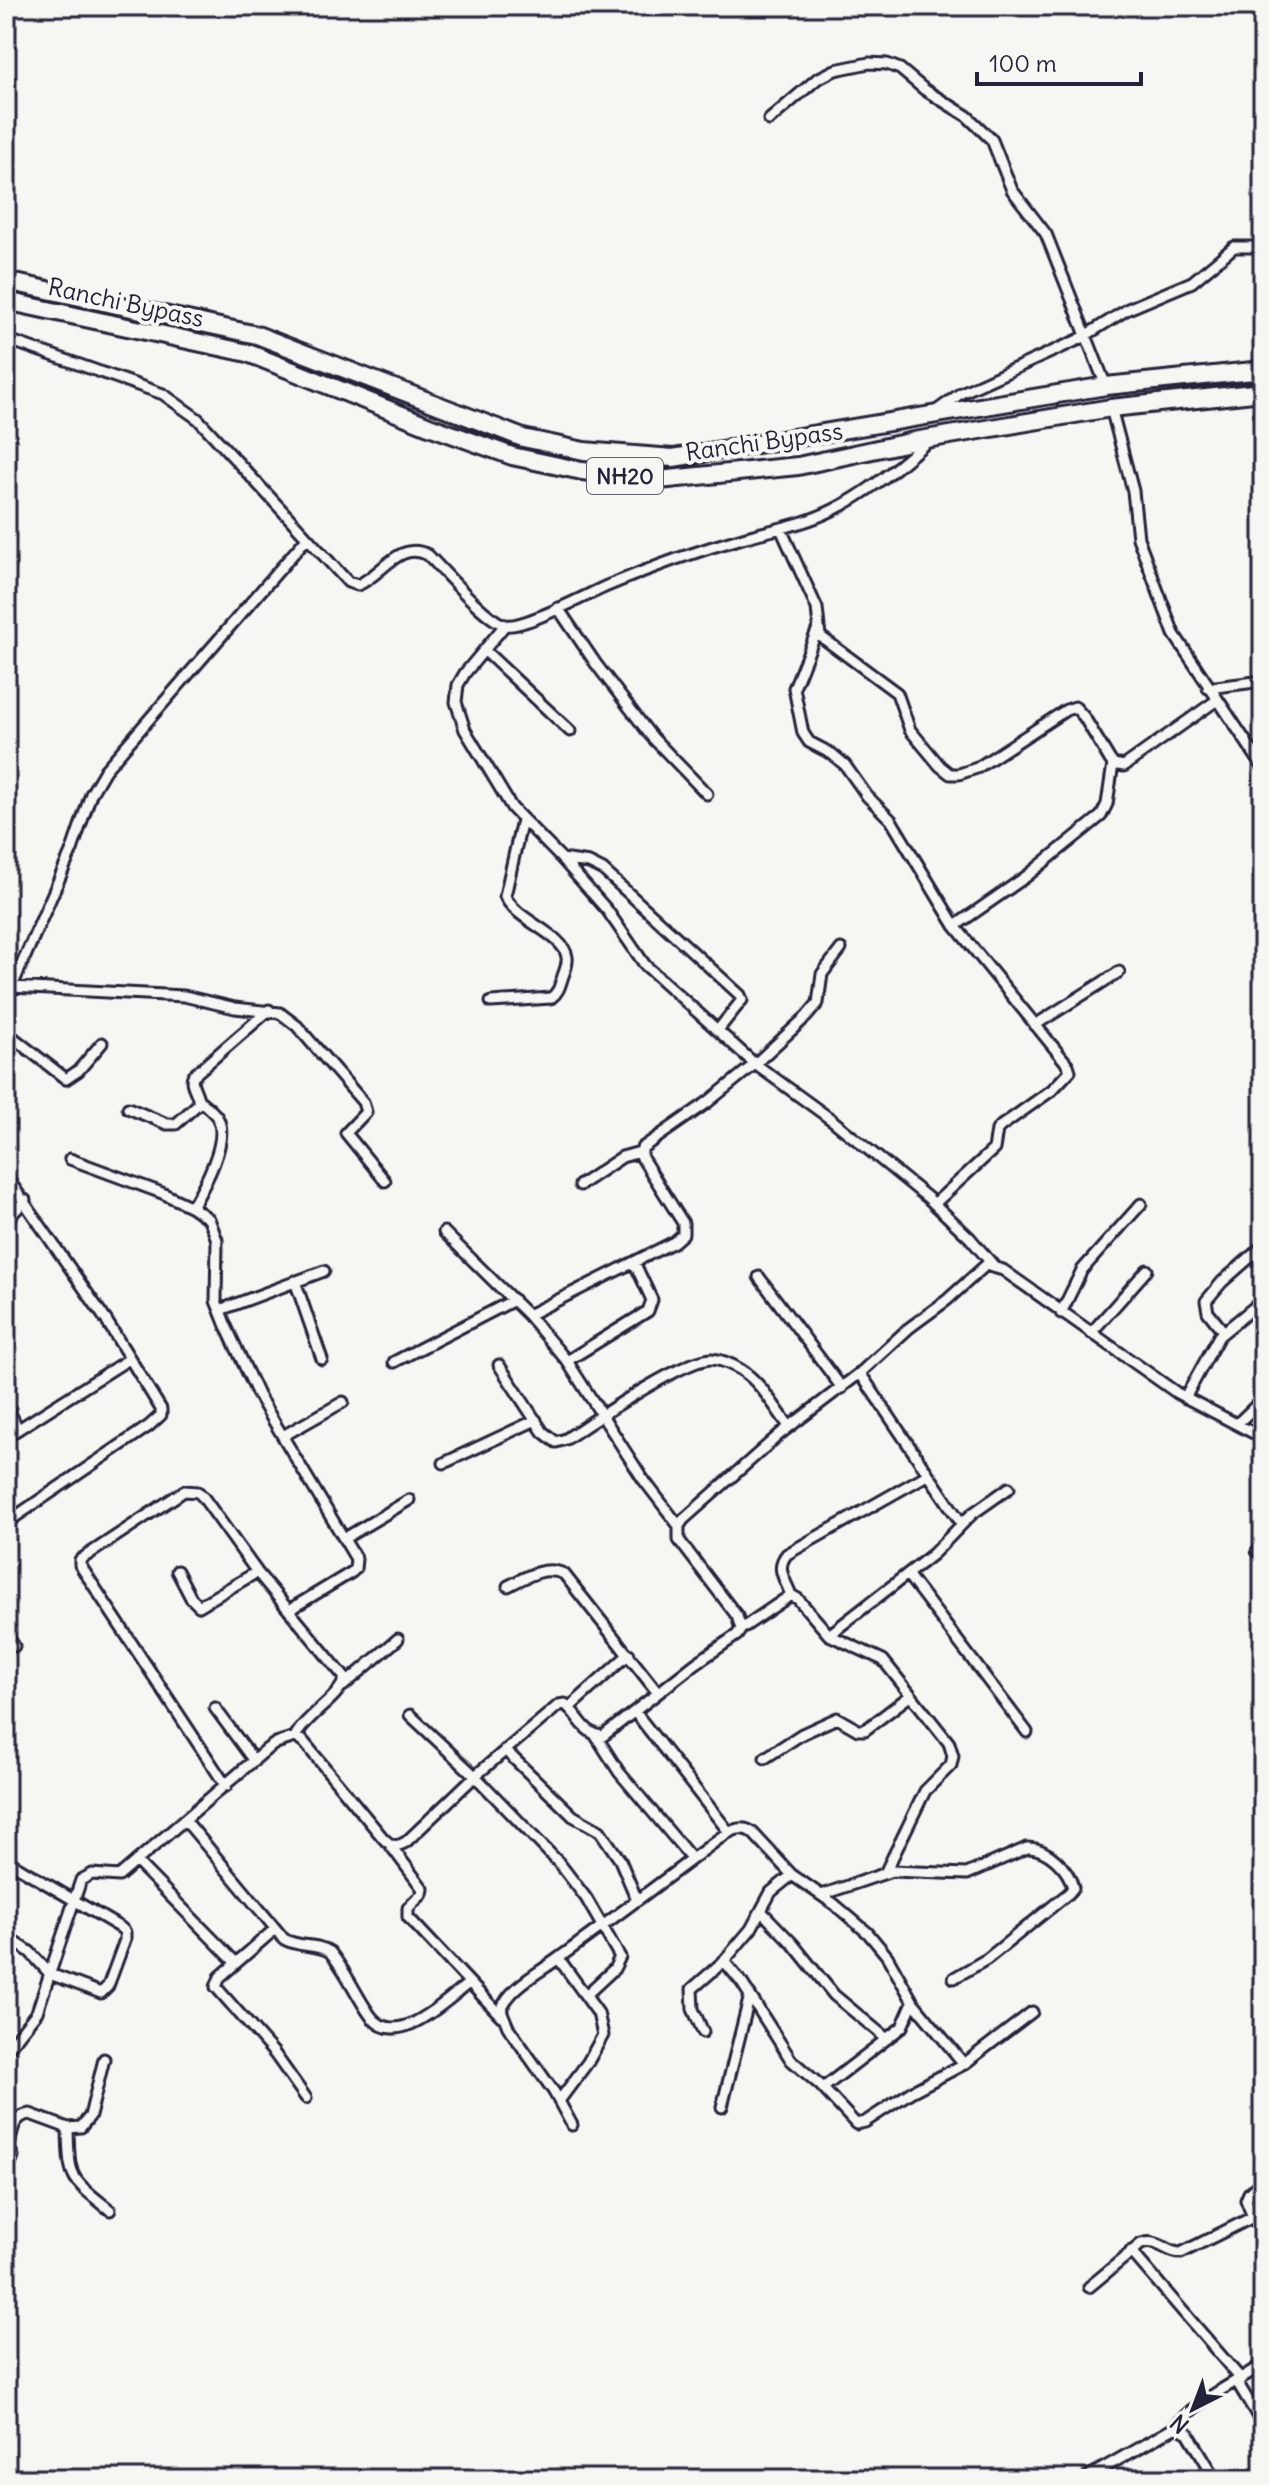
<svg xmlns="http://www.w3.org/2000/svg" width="1269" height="2485" font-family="Delius,sans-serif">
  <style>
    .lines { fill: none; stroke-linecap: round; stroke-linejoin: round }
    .minor-casing { stroke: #22223b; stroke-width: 15 }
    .trunk-casing { stroke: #22223b; stroke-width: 22 }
    .minor { stroke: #f6f6f2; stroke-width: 9 }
    .trunk { stroke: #f6f6f2; stroke-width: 16 }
    .labels { text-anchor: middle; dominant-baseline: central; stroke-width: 8; stroke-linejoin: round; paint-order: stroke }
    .shield { fill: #f6f6f2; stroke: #626272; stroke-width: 2 }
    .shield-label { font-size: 22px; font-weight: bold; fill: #22223b }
    .street-label { font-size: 24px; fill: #22223b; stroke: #f6f6f2 }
  </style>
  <rect width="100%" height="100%" fill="#f6f6f2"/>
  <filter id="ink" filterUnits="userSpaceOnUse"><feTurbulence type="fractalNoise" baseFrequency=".0125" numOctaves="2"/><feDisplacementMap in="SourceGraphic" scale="16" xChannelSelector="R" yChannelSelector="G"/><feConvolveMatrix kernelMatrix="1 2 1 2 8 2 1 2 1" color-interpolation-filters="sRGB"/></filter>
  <g filter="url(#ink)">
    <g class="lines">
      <defs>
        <path id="minor" d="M769 120 817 79 835 70 869 63 887 64 900 69 925 90 967 116 992 140 1012 190 1046 234 1106 386
          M6 339 163 394 198 419 348 582 358 585C383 574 399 540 428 555 444 571 486 620 505 625 523 629 588 594 607 586 652 567 699 550 746 537 776 529 805 524 833 510 868 493 898 467 927 442
          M1111 408 1133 491 1138 538 1174 634 1263 767
          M935 412 961 393 1080 339 1128 309 1192 282 1234 247H1263
          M781 529 817 608 820 636 897 693 910 730 940 766 950 774H959L977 768 1066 710 1075 707 1084 717 1110 760 1113 764 1124 766 1217 700
          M558 608 596 664 651 736 707 794
          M505 625 465 673 458 685 456 702 465 730 512 808 562 859 607 910 645 965 755 1064 832 1120 928 1198 970 1238 993 1265
          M818 628 794 688 803 733 809 742 832 754 845 765 867 796 891 820 955 926 1068 1065 1070 1071 1052 1090 1001 1126 997 1130 994 1149 934 1204
          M484 650 570 731
          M1208 688 1263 681
          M562 859 589 863 603 870 740 995 742 1000 718 1030
          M955 926 1027 876 1101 816 1107 804 1113 764
          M11 987 184 996 235 1008 280 1013 297 1026 363 1102 366 1112 346 1133 385 1181
          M6 1000 72 850 91 794 105 770 307 538
          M491 1002 551 998C559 992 560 985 563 976 565 970 568 964 567 957 564 934 515 920 505 896L522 820
          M1035 1025 1119 972
          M6 1032 66 1079 78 1071 102 1043
          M128 1108 167 1124H176L198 1104C200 1093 189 1086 193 1076L269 1010
          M70 1159 162 1193 192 1207 209 1219 217 1240 216 1301 226 1326 258 1395 356 1559 355 1569 352 1572 289 1610
          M6 1176 106 1320 161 1409V1415L149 1426 6 1523
          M580 1185 622 1157 640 1152
          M192 1207C203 1188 231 1139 217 1117 213 1111 205 1105 199 1100
          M6 1221 25 1200
          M444 1232 528 1315 567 1361 643 1479 679 1526
          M759 1277 842 1388
          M295 1281 322 1359
          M220 1310 324 1271
          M1061 1313 1082 1270 1141 1204
          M528 1315 674 1242 683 1234V1223L642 1158V1148L708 1102 755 1064 807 1016 818 1003 822 974 841 949
          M1223 1331 1208 1312 1206 1301 1222 1282 1263 1246
          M1091 1333 1147 1270
          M567 1361 648 1311 652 1300 634 1262
          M394 1362 514 1300
          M499 1365 543 1432 556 1442 566 1439C593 1421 683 1359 712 1359 722 1360 733 1365 741 1370 761 1382 775 1408 789 1426
          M860 1373 962 1524
          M1185 1398 1219 1336 1263 1300
          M6 1405 18 1429
          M1237 1424 1263 1399
          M283 1436 343 1402
          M6 1437 129 1359
          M444 1463 536 1420
          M345 1538 409 1500
          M1257 1551 1263 1545
          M177 1571 191 1598 199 1606 257 1572
          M907 1574 1027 1732
          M508 1586C526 1577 544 1565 564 1574L658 1693
          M791 1595C785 1579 775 1568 787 1554L927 1475
          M741 1629 791 1595 798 1599 829 1635 883 1660 949 1743 953 1756 951 1765 925 1791 885 1873
          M6 1634 14 1646
          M829 1635 933 1554 972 1514 1009 1488
          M343 1686 398 1639
          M570 1707 629 1654
          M215 1708 254 1761
          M635 1712 729 1832
          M410 1715 475 1776 560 1864 586 1898 620 1957 614 1969 586 1995
          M596 1736 619 1772 692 1859
          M505 1750 573 1816 600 1831 620 1860 637 1900
          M765 1758 802 1734 837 1718 858 1730H865L911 1695
          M226 1786 80 1565V1560L86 1556 184 1491 198 1492 203 1497 257 1572 345 1678C339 1699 307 1714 295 1737
          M186 1821 284 1939C298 1948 317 1943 330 1952 346 1971 356 1995 370 2015 396 2052 446 2000 469 1983
          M391 1846 423 1889 422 1894 408 1908V1917L501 2016
          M6 1860 121 1928 125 1932V1940L108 1986 101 1993 50 1974 30 1952 6 1936
          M136 1861 236 1963
          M821 1895 892 1871 967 1874 1027 1848C1047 1847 1069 1869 1073 1888L1069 1893 987 1959 954 1978
          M762 1912 793 1944 834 1995 887 2039
          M275 1929 220 1977 216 1987 274 2053 306 2098
          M559 1959 598 2013 603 2035 588 2062 559 2101
          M724 1961 742 1983 791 2060 820 2085 856 2124 865 2122 911 2092 964 2064 1032 2012
          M703 2032 693 2009 692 1989 724 1961 751 1929 771 1892 792 1875
          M6 2051 37 2012 81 1880 92 1874 119 1876 267 1749 276 1743 295 1737 303 1741 383 1838C391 1846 395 1848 406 1842L475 1776 559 1705 565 1704C578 1714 584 1735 603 1736L695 1664 737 1635 741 1629 737 1616 679 1540V1526L683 1520 780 1434 860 1373 909 1328 947 1300 986 1265 1003 1270 1177 1393 1263 1438
          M823 2088 902 2027 913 2002
          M722 2107 750 1995
          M572 2125 554 2092 508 2027 501 2010C510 1986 541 1972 560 1957 614 1918 667 1878 720 1838 730 1831 742 1824 753 1833L792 1875 834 1904 868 1933 887 1956 913 2002 964 2064
          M68 2128C69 2180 70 2178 110 2210
          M6 2144 13 2156 6 2175
          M9 2147C12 2133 12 2116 30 2114L68 2128 81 2127 90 2116 104 2059
          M1263 2180 1249 2193 1246 2200 1253 2217 1263 2231
          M1131 2251 1241 2379
          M1089 2287 1141 2244C1159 2238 1165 2253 1181 2253L1253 2217
          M1237 2382 1263 2425
          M1174 2428C1197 2399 1233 2385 1263 2364
          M1084 2479 1174 2428 1181 2429 1188 2433 1216 2479"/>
        <path id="trunk" d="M6 281 257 335 523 438 584 451 673 458 1106 386 1263 370
          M6 301 248 353 429 426 512 456 582 471 659 480 798 466 914 441 1111 408 1263 392"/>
      </defs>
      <use href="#minor" class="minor-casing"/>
      <use href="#trunk" class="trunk-casing"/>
      <use href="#minor" class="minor"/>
      <use href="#trunk" class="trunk"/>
    </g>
  </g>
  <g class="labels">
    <rect class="shield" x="587" y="458" width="76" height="36" rx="6"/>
    <g class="shield-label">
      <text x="625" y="476">NH20</text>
    </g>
    <g class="street-label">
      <text transform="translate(126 302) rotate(12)">Ranchi Bypass</text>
      <text transform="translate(764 441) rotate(-8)">Ranchi Bypass</text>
    </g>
  </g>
  <rect width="1269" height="2485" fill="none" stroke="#f6f6f2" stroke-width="32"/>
  <rect x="16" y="16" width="1237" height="2453" fill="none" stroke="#22223b" stroke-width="3" filter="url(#ink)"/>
  <g transform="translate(1193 2409) rotate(222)" stroke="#f6f6f2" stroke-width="6" paint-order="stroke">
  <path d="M0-6L14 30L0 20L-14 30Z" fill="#22223b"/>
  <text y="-12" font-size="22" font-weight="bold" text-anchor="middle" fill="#22223b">N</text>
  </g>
  <path d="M977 72v12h164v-12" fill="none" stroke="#22223b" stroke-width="4"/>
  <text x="989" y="72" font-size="24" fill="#22223b" stroke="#f6f6f2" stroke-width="6" paint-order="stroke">100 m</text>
</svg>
